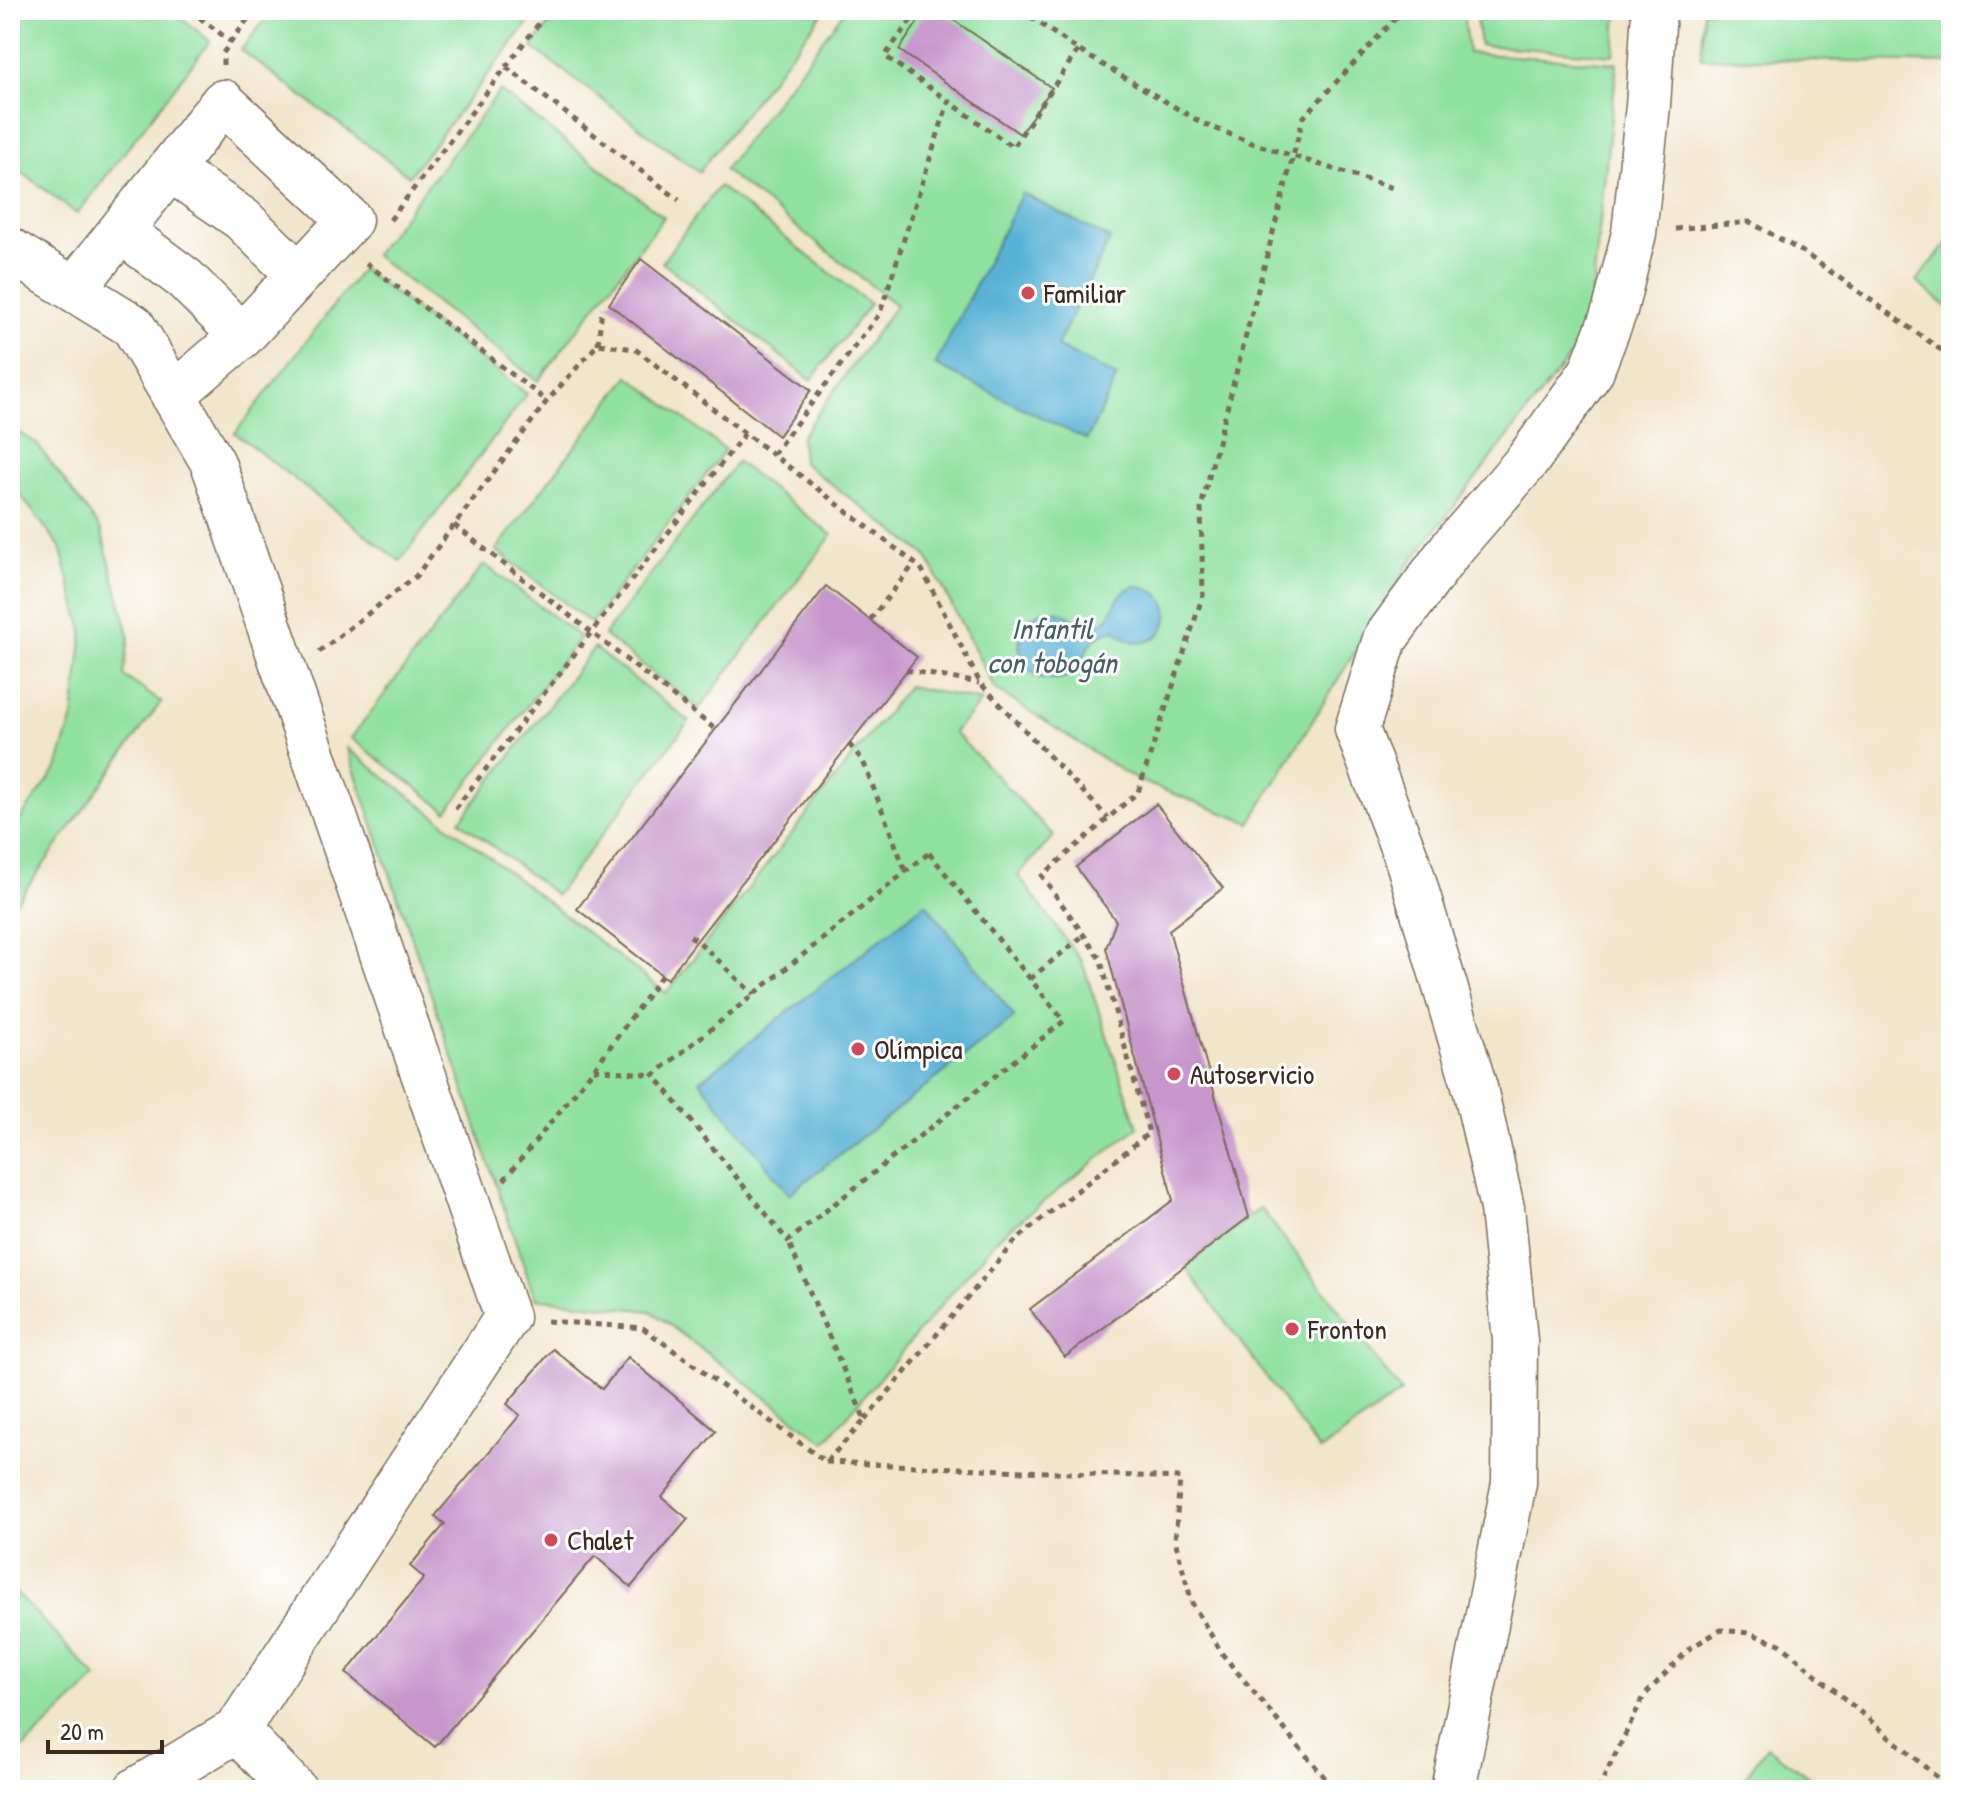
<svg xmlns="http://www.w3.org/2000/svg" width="1961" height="1800" font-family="'Patrick Hand',sans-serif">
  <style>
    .green { fill: #90e1a0; stroke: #66865f; stroke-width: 2 }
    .water { fill: #58b2d6; stroke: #4a6e7a; stroke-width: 2 }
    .building { fill: #c797cc }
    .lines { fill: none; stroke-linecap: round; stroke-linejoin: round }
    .minor-casing { stroke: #7b6b5a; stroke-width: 47 }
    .path { stroke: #7b6b5a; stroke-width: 5; stroke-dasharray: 6 6; stroke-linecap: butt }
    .minor { stroke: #fff; stroke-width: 44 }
    .poi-dot { fill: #d1495b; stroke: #fff; stroke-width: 3 }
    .labels { text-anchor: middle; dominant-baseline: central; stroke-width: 6; stroke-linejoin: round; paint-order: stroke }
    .poi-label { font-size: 28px; fill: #3b2a1e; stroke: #fff; text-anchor: start }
    .water-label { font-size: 30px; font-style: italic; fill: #476068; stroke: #fff }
  </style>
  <rect width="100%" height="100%" fill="#fff"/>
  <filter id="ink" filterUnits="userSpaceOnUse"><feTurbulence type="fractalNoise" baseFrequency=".0125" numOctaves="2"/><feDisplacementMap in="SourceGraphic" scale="16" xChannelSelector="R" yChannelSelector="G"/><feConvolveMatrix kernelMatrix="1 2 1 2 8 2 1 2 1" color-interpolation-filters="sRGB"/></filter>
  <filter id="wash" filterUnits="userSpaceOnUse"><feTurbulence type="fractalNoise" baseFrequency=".006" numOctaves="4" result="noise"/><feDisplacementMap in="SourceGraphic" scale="32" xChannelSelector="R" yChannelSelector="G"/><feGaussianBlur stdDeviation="1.8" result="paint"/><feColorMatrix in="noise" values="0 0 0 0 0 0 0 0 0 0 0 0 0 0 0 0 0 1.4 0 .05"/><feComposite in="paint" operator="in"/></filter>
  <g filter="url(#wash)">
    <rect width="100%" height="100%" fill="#f1e5ca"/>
    <path class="green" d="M10 10H171L210 41 77 214 10 163Z
      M273 10H538L409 176 241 50Z
      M560 10H825L699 172 532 47Z
      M845 10H1463L1468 53 1617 63 1588 333 1405 570 1250 823 1135 779 995 689 926 555 803 463 801 437 896 305 724 170Z
      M1475 10H1617L1614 55 1480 45Z
      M1703 10H1951V63L1701 58Z
      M500 91 664 217 538 381 374 255Z
      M719 186 870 304 811 380 662 262Z
      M1951 239V310L1916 281Z
      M362 269 527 394 400 561 235 433Z
      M629 376 725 450 591 623 496 550Z
      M10 428 36 443 101 530 129 635 124 676 161 702 10 911V833L57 768 73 717 83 631 60 547 10 481Z
      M737 462 832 535 699 709 604 635Z
      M484 564 580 637 447 811 351 738Z
      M594 648 689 721 556 895 460 821Z
      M908 686 982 701 954 732 1054 836 1018 875 1082 962 1138 1127 1000 1236 825 1442 651 1311 535 1298 347 748 666 993Z
      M1261 1208 1401 1392 1320 1451 1185 1266Z
      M10 1586 97 1678 10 1761Z
      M1767 1747 1827 1790H1736Z"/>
    <path class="water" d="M1022 193 1110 239 1057 346 1117 377 1087 440 935 365Z
      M1134 586C1197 591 1159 673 1115 630 1076 637 1091 675 1057 679 1009 685 1006 609 1054 611 1067 611 1075 622 1087 627 1123 621 1103 601 1134 586Z
      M926 903 1015 1017 789 1194 700 1081Z"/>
    <g id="blocks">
      <path class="building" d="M926 10H939L1052 88 1020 134 899 50Z
        M641 259 811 390 778 436 609 304Z
        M826 586 917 657 667 979 577 909Z
        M1156 804 1223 888 1169 930 1249 1217 1065 1357 1030 1309 1173 1200 1106 948 1116 921 1076 867Z
        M553 1349 602 1389 628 1357 716 1431 662 1497 688 1519 631 1587 595 1556 435 1747 346 1673 424 1578 410 1566 445 1524 435 1516 520 1415 507 1404Z"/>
    </g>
  </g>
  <g filter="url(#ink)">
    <use href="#blocks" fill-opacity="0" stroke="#7b6b5a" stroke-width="2"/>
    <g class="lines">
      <defs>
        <path id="minor" d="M170 169 242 219 299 275
          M121 231 185 279 242 336
          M10 250 133 326 213 463 507 1317 237 1730 136 1790
          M74 289 223 102 350 220 242 336 173 395
          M237 1730 295 1790
          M1453 1790 1514 1483 1515 1340 1502 1208 1475 1088 1409 865 1357 729 1385 639 1451 549 1527 461 1591 372 1615 310 1634 233 1648 106 1654 10"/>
      </defs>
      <use href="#minor" class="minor-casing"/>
      <path class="path" d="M190 10 230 41
        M918 10 885 56 1013 147 1078 50
        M1021 10 1078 50 1202 123 1252 143 1393 188
        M223 65V53L254 10
        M506 67 679 200
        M390 220 549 10
        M1675 229 1750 222 1803 252 1951 357
        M366 263 547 401
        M598 344 602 308
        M773 454 880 313 948 103
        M454 525 715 729
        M870 620 915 563
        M319 652 416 576 547 401 598 344 635 349 921 568 980 683 1108 818
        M906 670 979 683
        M849 744 863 761 906 872
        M455 809 745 433
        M929 853 1064 1021 788 1241 654 1075Z
        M690 936 697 940 754 995
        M1030 979 1084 935
        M594 1069 654 1075
        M504 1180 594 1069 662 975
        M547 1321 643 1328 826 1462 865 1420 788 1241
        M865 1420 1016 1240 1149 1133 1100 958 1042 876 1138 792 1203 595 1201 507 1303 118 1403 10
        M826 1462 1180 1478 1175 1540 1192 1603 1223 1655 1335 1790
        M1598 1790 1644 1696 1690 1648 1721 1630 1749 1633 1780 1644 1951 1789"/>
      <use href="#minor" class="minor"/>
    </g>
  </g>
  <g class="poi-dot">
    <circle cx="1028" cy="293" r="8"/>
    <circle cx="858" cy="1049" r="8"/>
    <circle cx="1174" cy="1074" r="8"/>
    <circle cx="1292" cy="1329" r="8"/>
    <circle cx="551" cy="1540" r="8"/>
  </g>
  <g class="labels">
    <g class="poi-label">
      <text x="1044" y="293">Familiar</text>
      <text x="874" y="1049">Olímpica</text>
      <text x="1190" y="1074">Autoservicio</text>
      <text x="1308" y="1329">Fronton</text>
      <text x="567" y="1540">Chalet</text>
    </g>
    <g class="water-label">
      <text x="1052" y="628">Infantil<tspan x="1052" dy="34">con tobogán</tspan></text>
    </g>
  </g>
  <rect width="1961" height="1800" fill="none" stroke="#fff" stroke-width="40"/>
  <path d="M48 1740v12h114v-12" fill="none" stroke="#3b2a1e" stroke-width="4"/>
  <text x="60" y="1740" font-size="24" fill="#3b2a1e" stroke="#ffffff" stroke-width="6" paint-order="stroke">20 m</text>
</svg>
